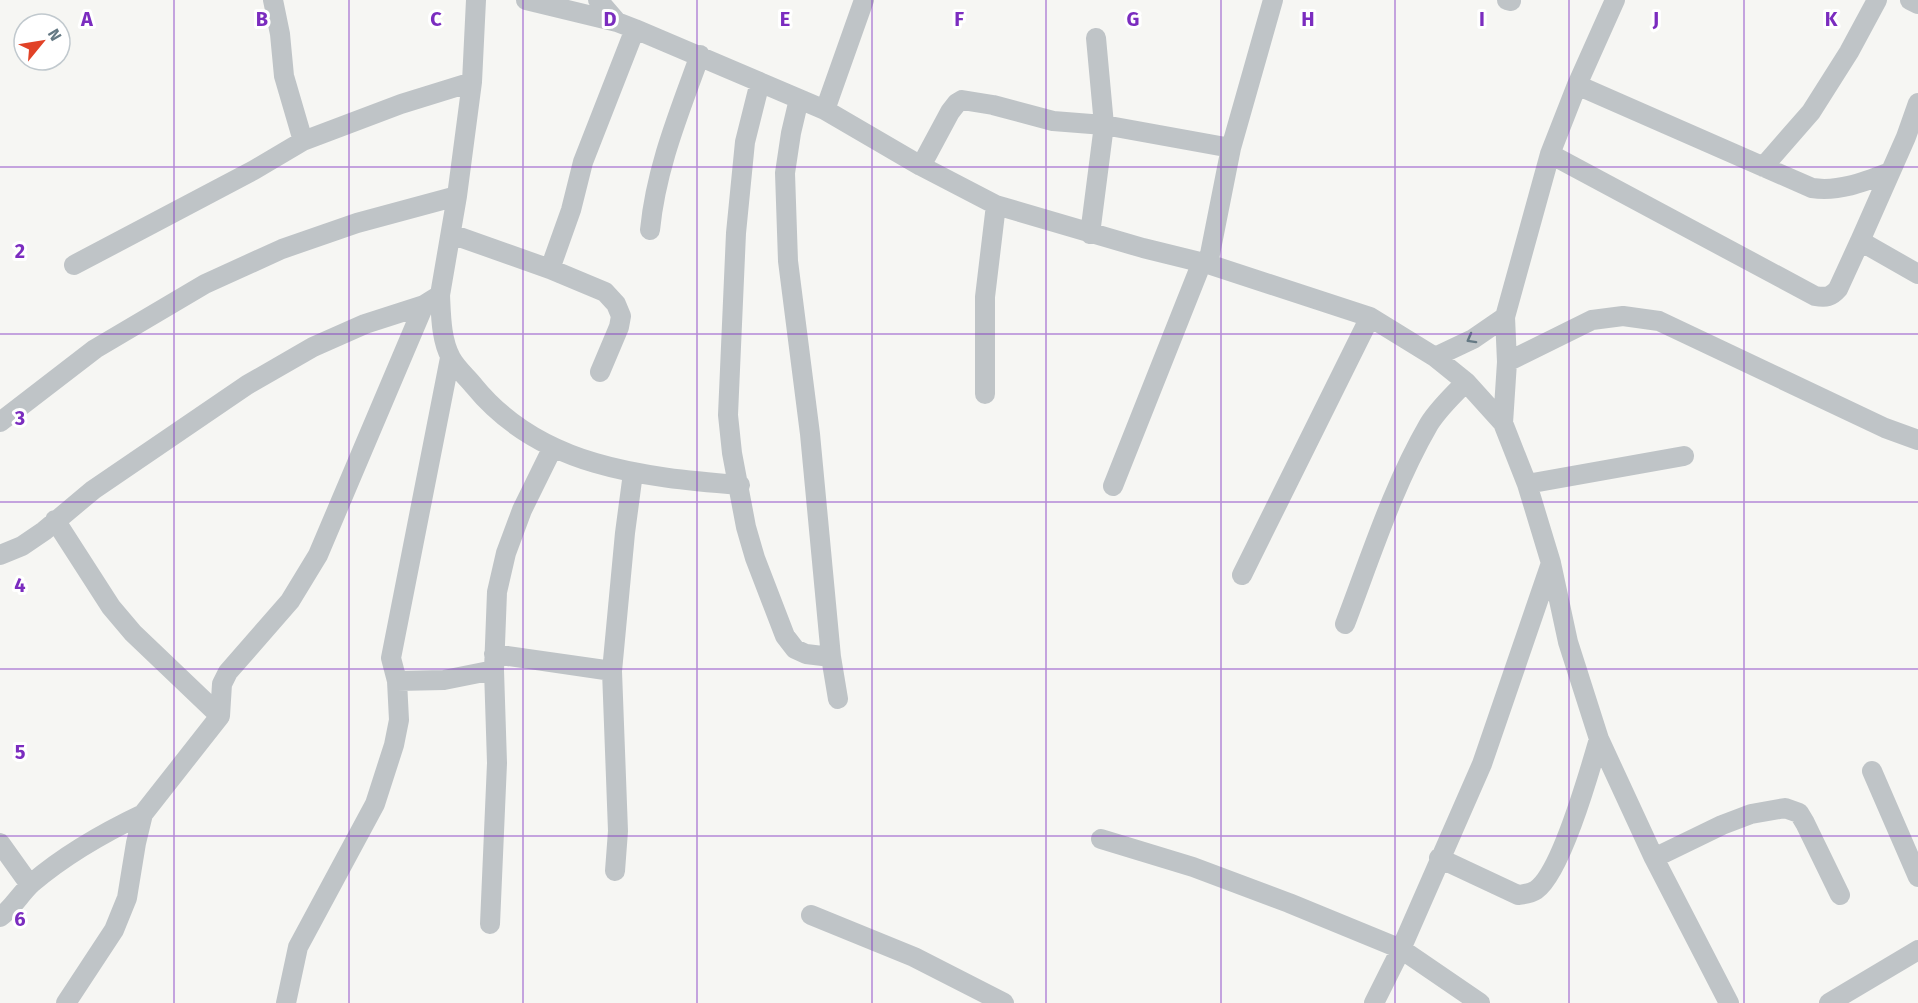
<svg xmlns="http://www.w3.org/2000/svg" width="1918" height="1003" font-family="'Fira Sans',sans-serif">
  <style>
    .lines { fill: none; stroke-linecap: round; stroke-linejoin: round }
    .minor { stroke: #bfc4c7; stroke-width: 20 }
    .oneway { stroke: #657984 }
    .grid { fill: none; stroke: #7b2cbf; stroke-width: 1.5; stroke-opacity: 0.55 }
    .grid-label { font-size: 20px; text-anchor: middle; font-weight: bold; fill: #7b2cbf; stroke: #fff; stroke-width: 6; stroke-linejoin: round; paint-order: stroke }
  </style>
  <rect width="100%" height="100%" fill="#f6f6f3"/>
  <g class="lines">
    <path class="minor" d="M273 0 280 34 284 76 303 141
      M526 0 617 22 635 29 825 110 921 166 996 205 1143 248 1208 264 1370 317 1435 357 1466 382 1503 423 1527 484 1551 563 1568 642 1599 739 1654 858 1729 1003
      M598 0 617 22
      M1507 0 1511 1
      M1910 0 1918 4
      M760 82 745 142 736 233 728 415 732 453 746 527 755 558 785 636 795 649 806 654 831 657
      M1577 85 1812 188C1839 192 1864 182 1890 172
      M799 99 791 133 785 173 788 261 810 434 831 657 838 699
      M1918 103 1906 137 1860 241 1918 274
      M825 110 864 0
      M1550 154 1815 296C1826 298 1831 297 1838 289L1860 241
      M921 166 950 112 957 103 962 100 993 105 1053 121 1104 125 1231 148
      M1763 167 1811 112 1849 52 1877 0
      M650 230C656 168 679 113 700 55
      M451 234 550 269 605 292 616 304 621 316 619 327 600 372
      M1090 234 1104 125 1096 38
      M1208 264 1231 148 1273 0
      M74 265 254 170 303 141 401 104 472 82
      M550 269 571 210 583 162 635 29
      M440 295C441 315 441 340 451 358 456 368 467 377 474 386 540 467 642 477 740 485
      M1435 357 1473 339 1505 317
      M1507 362 1592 320 1623 316 1659 321 1885 428 1918 440
      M985 394V297L996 205
      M0 422 95 349 205 284 282 249 357 223 457 196
      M1503 423 1507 362 1505 317 1550 154 1577 85 1615 0
      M1527 484 1684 456
      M1113 486 1202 262
      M55 520 111 607 133 633 220 716
      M0 555 22 546 44 531 93 490 247 385 313 347 365 324 424 305
      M1242 575 1370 317
      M1345 624C1371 556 1393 486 1429 424 1439 408 1453 395 1466 382
      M494 654 612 671
      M397 681 444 680 494 670
      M1872 771 1918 877
      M1101 839 1193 867 1289 903 1401 949 1480 1003
      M0 843 30 885
      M1439 858 1518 895C1525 894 1530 894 1536 890 1561 873 1590 770 1599 739
      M1654 858 1722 825 1751 814 1785 808 1799 813 1805 823 1840 895
      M615 871 618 831 612 671 625 533 633 473
      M811 915 914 957 1004 1003
      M0 917C13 908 20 894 32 883 66 854 103 833 143 814
      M490 924 497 763 494 670 497 592 506 553 522 510 553 447
      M66 1003 114 930 127 898 136 843 143 814 220 716 222 684 228 672 290 601 318 555 424 305 440 295 457 196 472 82 476 0
      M286 1003 298 947 375 804 394 745 399 720 397 681 391 658 450 358
      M1374 1003 1401 949 1482 764 1551 563
      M1829 1003 1918 950"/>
  </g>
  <defs><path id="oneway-chevron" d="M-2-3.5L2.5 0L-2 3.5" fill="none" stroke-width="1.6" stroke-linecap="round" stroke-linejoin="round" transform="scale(1.5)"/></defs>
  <use class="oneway" href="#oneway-chevron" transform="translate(1471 339) rotate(151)"/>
  <path class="grid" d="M174 0V1003M349 0V1003M523 0V1003M697 0V1003M872 0V1003M1046 0V1003M1221 0V1003M1395 0V1003M1569 0V1003M1744 0V1003M0 167H1918M0 334H1918M0 502H1918M0 669H1918M0 836H1918"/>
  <g class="grid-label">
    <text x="87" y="26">A</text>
    <text x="262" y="26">B</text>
    <text x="436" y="26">C</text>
    <text x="610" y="26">D</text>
    <text x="785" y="26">E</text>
    <text x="959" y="26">F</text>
    <text x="1133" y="26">G</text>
    <text x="1308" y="26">H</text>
    <text x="1482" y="26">I</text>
    <text x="1656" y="26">J</text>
    <text x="1831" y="26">K</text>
    <text x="20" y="258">2</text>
    <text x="20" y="425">3</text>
    <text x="20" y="592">4</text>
    <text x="20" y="759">5</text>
    <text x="20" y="926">6</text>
  </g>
  <g transform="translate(42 42) rotate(60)"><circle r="28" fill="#ffffff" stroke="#c1c9ce" stroke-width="1.5"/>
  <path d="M0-4.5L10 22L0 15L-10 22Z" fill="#e14227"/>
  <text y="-9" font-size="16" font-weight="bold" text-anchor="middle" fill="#657984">N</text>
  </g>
</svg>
